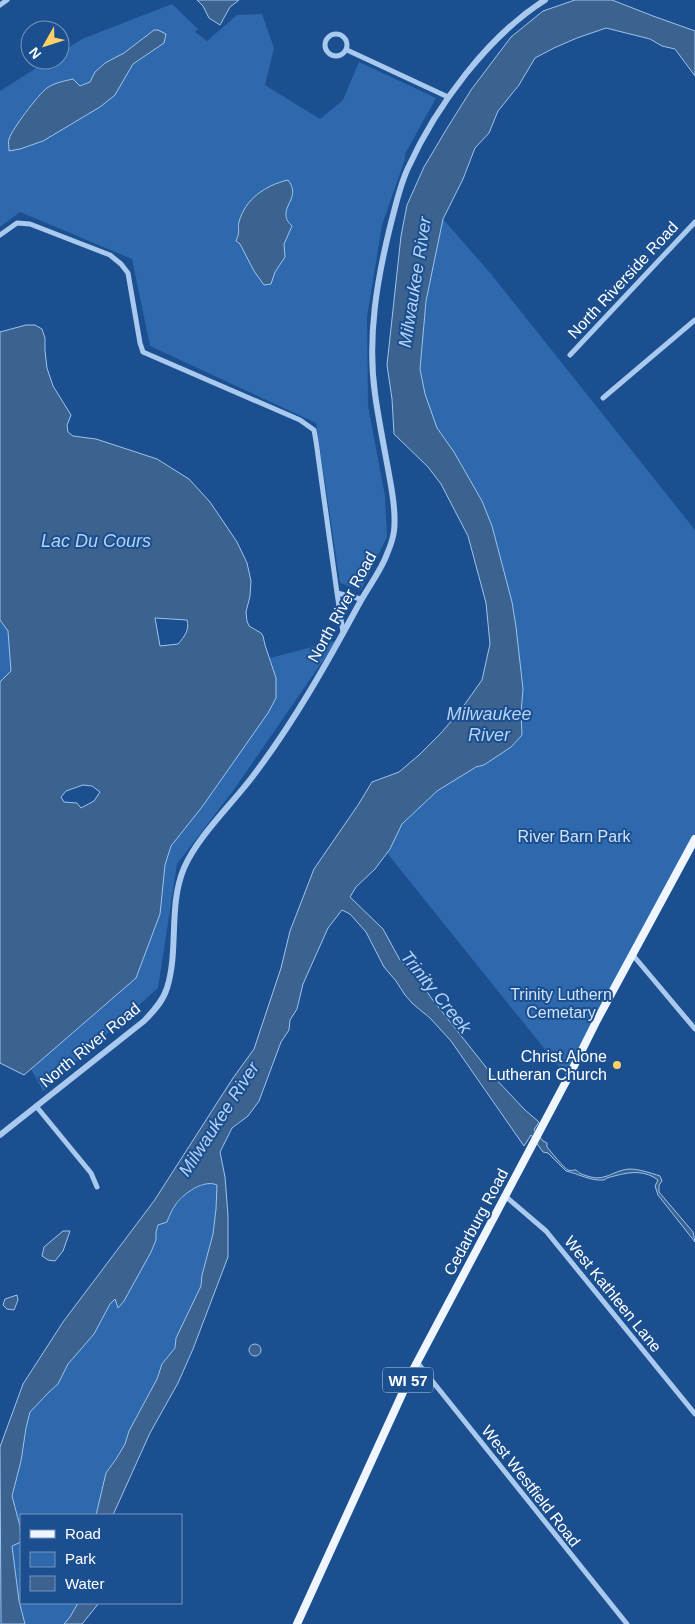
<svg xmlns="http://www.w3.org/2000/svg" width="695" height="1624" font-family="Helvetica,sans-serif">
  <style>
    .green { fill: #2e69ad }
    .water { fill: #3c6290; stroke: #9cc4f0; fill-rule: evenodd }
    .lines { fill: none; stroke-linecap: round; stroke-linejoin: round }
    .minor { stroke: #a9c9ee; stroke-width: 5 }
    .tertiary { stroke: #a9c9ee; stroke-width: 6 }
    .primary { stroke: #f0f6ff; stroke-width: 8 }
    .poi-dot { fill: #ffd166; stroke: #1b4f8f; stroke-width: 2 }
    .labels { text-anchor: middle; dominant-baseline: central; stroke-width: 4; stroke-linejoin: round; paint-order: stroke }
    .shield { fill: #1b4f8f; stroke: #bbcadd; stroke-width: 1 }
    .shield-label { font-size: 15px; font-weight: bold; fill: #fff }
    .street-label { font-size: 16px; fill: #fff; stroke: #1b4f8f }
    .park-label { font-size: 16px; fill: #cfe3fa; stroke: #1b4f8f }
    .poi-label { font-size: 16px; fill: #fff; stroke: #1b4f8f; text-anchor: end }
    .water-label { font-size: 18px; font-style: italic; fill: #b5d3f5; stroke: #1b4f8f }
  </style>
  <rect width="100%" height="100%" fill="#1b4f8f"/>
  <path class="green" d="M172 4 198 29 195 32 207 41 237 15 262 14 274 48 265 85 320 119 343 100 359 62 436 98 405 154V159L382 225 367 317 368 406 385 496 387 537 361 590 340 583 316 423 150 346 132 259 20 212 0 227V91L49 60H60V53L82 39Z
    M443 219 491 274 695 530V839L568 1078 387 853 402 824 437 791 476 767 484 765 511 747 522 735 521 713 523 689 516 627 512 602 492 526 482 501 454 452 437 428 425 394 420 369 426 301Z
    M0 620 8 631 11 671 0 682Z
    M338 639 233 791 177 864 158 988 43 1091 31 1069 136 978 160 914 165 865 171 846 202 807 268 713 276 678 270 658 335 641Z
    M213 1183 218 1185 216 1209 213 1234 202 1275 201 1286 176 1338 175 1348 162 1364 157 1379 129 1431 125 1444 106 1473 96 1515H21V1603H78L70 1617 64 1624H25L19 1601 12 1546 21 1541 20 1526 12 1496 21 1461 26 1428 30 1412 49 1392 58 1384 68 1364 94 1334 110 1304 115 1298 117 1305 132 1286 156 1240V1232L158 1225 167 1222C175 1202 190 1185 213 1183Z"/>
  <path class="water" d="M197 0H239L230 7 220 25 209 18 203 6Z
    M575 0H612L653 16 695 31V76L675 49 662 46 650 39 606 28 577 38 554 48 535 58 519 85 498 111 489 133 475 148 463 179 443 219 426 301 420 369 425 394 437 428 454 452 482 501 492 526 512 602 516 627 523 689 521 713 522 735 511 747 484 765 476 767 437 791 402 824 390 849 375 869 356 887 350 897 383 929 400 960 413 971 432 999 493 1076 525 1110 539 1122 534 1130 543 1141 547 1143V1147C550 1151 565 1169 568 1170 570 1171 573 1170 576 1170 580 1174 582 1174 587 1176 606 1182 611 1171 629 1169 639 1169 651 1173 660 1176L662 1181 659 1185V1192L693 1232 695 1242 658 1195 655 1186 658 1180C642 1168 625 1173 607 1178L604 1180C590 1181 579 1174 566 1171L548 1153 543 1152 531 1135 524 1146 451 1041 430 1018 413 1004 405 995 396 981 384 967 366 932 350 914 342 910 328 928 303 984 297 1009 290 1020 289 1030 281 1042 259 1101 248 1116 232 1128 220 1152 225 1177 228 1215V1257L193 1349 178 1383 150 1433 113 1515H96L106 1473 116 1459 125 1444 129 1431 157 1379 162 1364 175 1348 176 1338 201 1286 202 1275 213 1234 216 1209 217 1185C204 1179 184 1193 176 1204 172 1210 169 1216 167 1222L158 1225 156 1232V1240L151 1252 124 1301 118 1308 115 1299 110 1304 94 1334 68 1364 58 1384 49 1392 30 1412 26 1428 21 1461 12 1496 20 1526 21 1542 12 1546 19 1601 25 1624H1L0 1447 23 1384 63 1322 154 1201 233 1078 254 1049 281 968 290 931 314 869 358 805 372 782 399 772 419 755 441 733 460 711 482 680 490 644 486 603 468 536 441 484 428 467 394 434 392 399 387 365 401 236 407 205 424 167 446 130 471 90 511 37 543 11Z
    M154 30H158L166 34 164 43 133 64 115 95 100 107 43 141 20 149 9 151C9 147 8 142 9 139 12 129 38 95 47 88 54 83 64 81 73 79L80 86 90 82 95 72 105 63 124 53Z
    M288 180C300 195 285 204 286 215 286 220 289 223 292 226L284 244 285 257 275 272 271 284 264 285 254 271 240 244 236 241C241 230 237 230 239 222 245 199 266 185 288 180Z
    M26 325H35L42 329 45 338V351L47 368 53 386 71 415 67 425 68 432 73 436 96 439 157 459 189 479 210 502 237 542 247 563 251 581 250 596 246 612 247 621 249 626 261 633 263 636 265 645 276 678V698L268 713 202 807 171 846 165 865 160 914 136 978 24 1075 0 1063V682L11 671 8 631 0 620V332ZM155 618 187 620C190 630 184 637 178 644L160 646ZM83 785 92 786 100 792 94 801 81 808 77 803 64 802 61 797 66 791Z
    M63 1231H70L63 1251 55 1261 48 1260 42 1256 44 1247Z
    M17 1295 18 1300 14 1310 7 1309 3 1305 5 1299Z
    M249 1350a6 6 0 1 1 12 0a6 6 0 1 1-12 0Z
    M78 1603H99L82 1624H64L70 1617Z"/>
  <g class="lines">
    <path class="minor" d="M0 5 7 0
      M325 45a11 11 0 1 1 22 0a11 11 0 1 1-22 0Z
      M347 50 448 97
      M0 235 17 223 30 224 110 255 121 264 128 273 140 343 143 352 300 420 314 430 316 441 337 593 361 599
      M570 355 695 222
      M603 398 695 320
      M337 593 343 632
      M632 954 695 1029
      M36 1106 91 1173 97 1187
      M505 1196 546 1231 695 1414
      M417 1362 627 1624"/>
    <path class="tertiary" d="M0 1135 144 1021C154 1011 163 1001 167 988 179 950 168 906 184 868 198 836 232 804 253 776 294 722 327 663 359 604 368 587 381 571 387 554 390 547 393 539 394 531 396 515 393 496 390 480 385 451 379 423 375 394 367 337 377 279 391 223 396 204 400 185 408 168 436 106 488 36 545 0"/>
    <path class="primary" d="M297 1624 414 1368 571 1072 597 1020 695 839"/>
  </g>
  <circle class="poi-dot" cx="617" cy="1065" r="5"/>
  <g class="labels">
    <rect class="shield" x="383" y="1367.5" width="50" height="25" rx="4"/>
    <g class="shield-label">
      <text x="408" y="1380">WI 57</text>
    </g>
    <g class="street-label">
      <text transform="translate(623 280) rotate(-47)">North Riverside Road</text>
      <text transform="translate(342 607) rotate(-61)">North River Road</text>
      <text transform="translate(90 1045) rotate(-39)">North River Road</text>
      <text transform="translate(476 1222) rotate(-62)">Cedarburg Road</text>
      <text transform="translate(613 1294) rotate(51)">West Kathleen Lane</text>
      <text transform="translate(531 1486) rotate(52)">West Westfield Road</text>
    </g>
    <g class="park-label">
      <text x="574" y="836">River Barn Park</text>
      <text x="561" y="994">Trinity Luthern<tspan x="561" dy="18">Cemetary</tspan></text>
    </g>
    <g class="poi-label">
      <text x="607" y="1056">Christ Alone<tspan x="607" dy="18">Lutheran Church</tspan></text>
    </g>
    <g class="water-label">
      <text transform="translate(415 282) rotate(-81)">Milwaukee River</text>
      <text x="96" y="541">Lac Du Cours</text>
      <text x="489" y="714">Milwaukee<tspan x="489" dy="21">River</tspan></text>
      <text transform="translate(436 992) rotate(51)">Trinity Creek</text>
      <text transform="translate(219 1119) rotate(-57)">Milwaukee River</text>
    </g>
  </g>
  <rect x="20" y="1514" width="162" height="90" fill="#1b4f8f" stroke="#7695bc"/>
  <rect x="30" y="1530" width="25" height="8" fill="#f0f6ff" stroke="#7695bc"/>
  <text x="65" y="1539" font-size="15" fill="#ffffff">Road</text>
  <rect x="30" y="1552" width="25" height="15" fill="#2e69ad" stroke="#7695bc"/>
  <text x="65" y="1564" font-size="15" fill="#ffffff">Park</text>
  <rect x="30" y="1576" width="25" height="15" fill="#3c6290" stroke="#7695bc"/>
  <text x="65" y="1589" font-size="15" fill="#ffffff">Water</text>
  <g transform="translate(45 45) rotate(231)"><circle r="24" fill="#1b4f8f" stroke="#7695bc"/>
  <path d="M0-4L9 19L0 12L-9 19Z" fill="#ffd166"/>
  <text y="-8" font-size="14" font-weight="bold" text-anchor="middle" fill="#ffffff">N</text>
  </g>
</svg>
